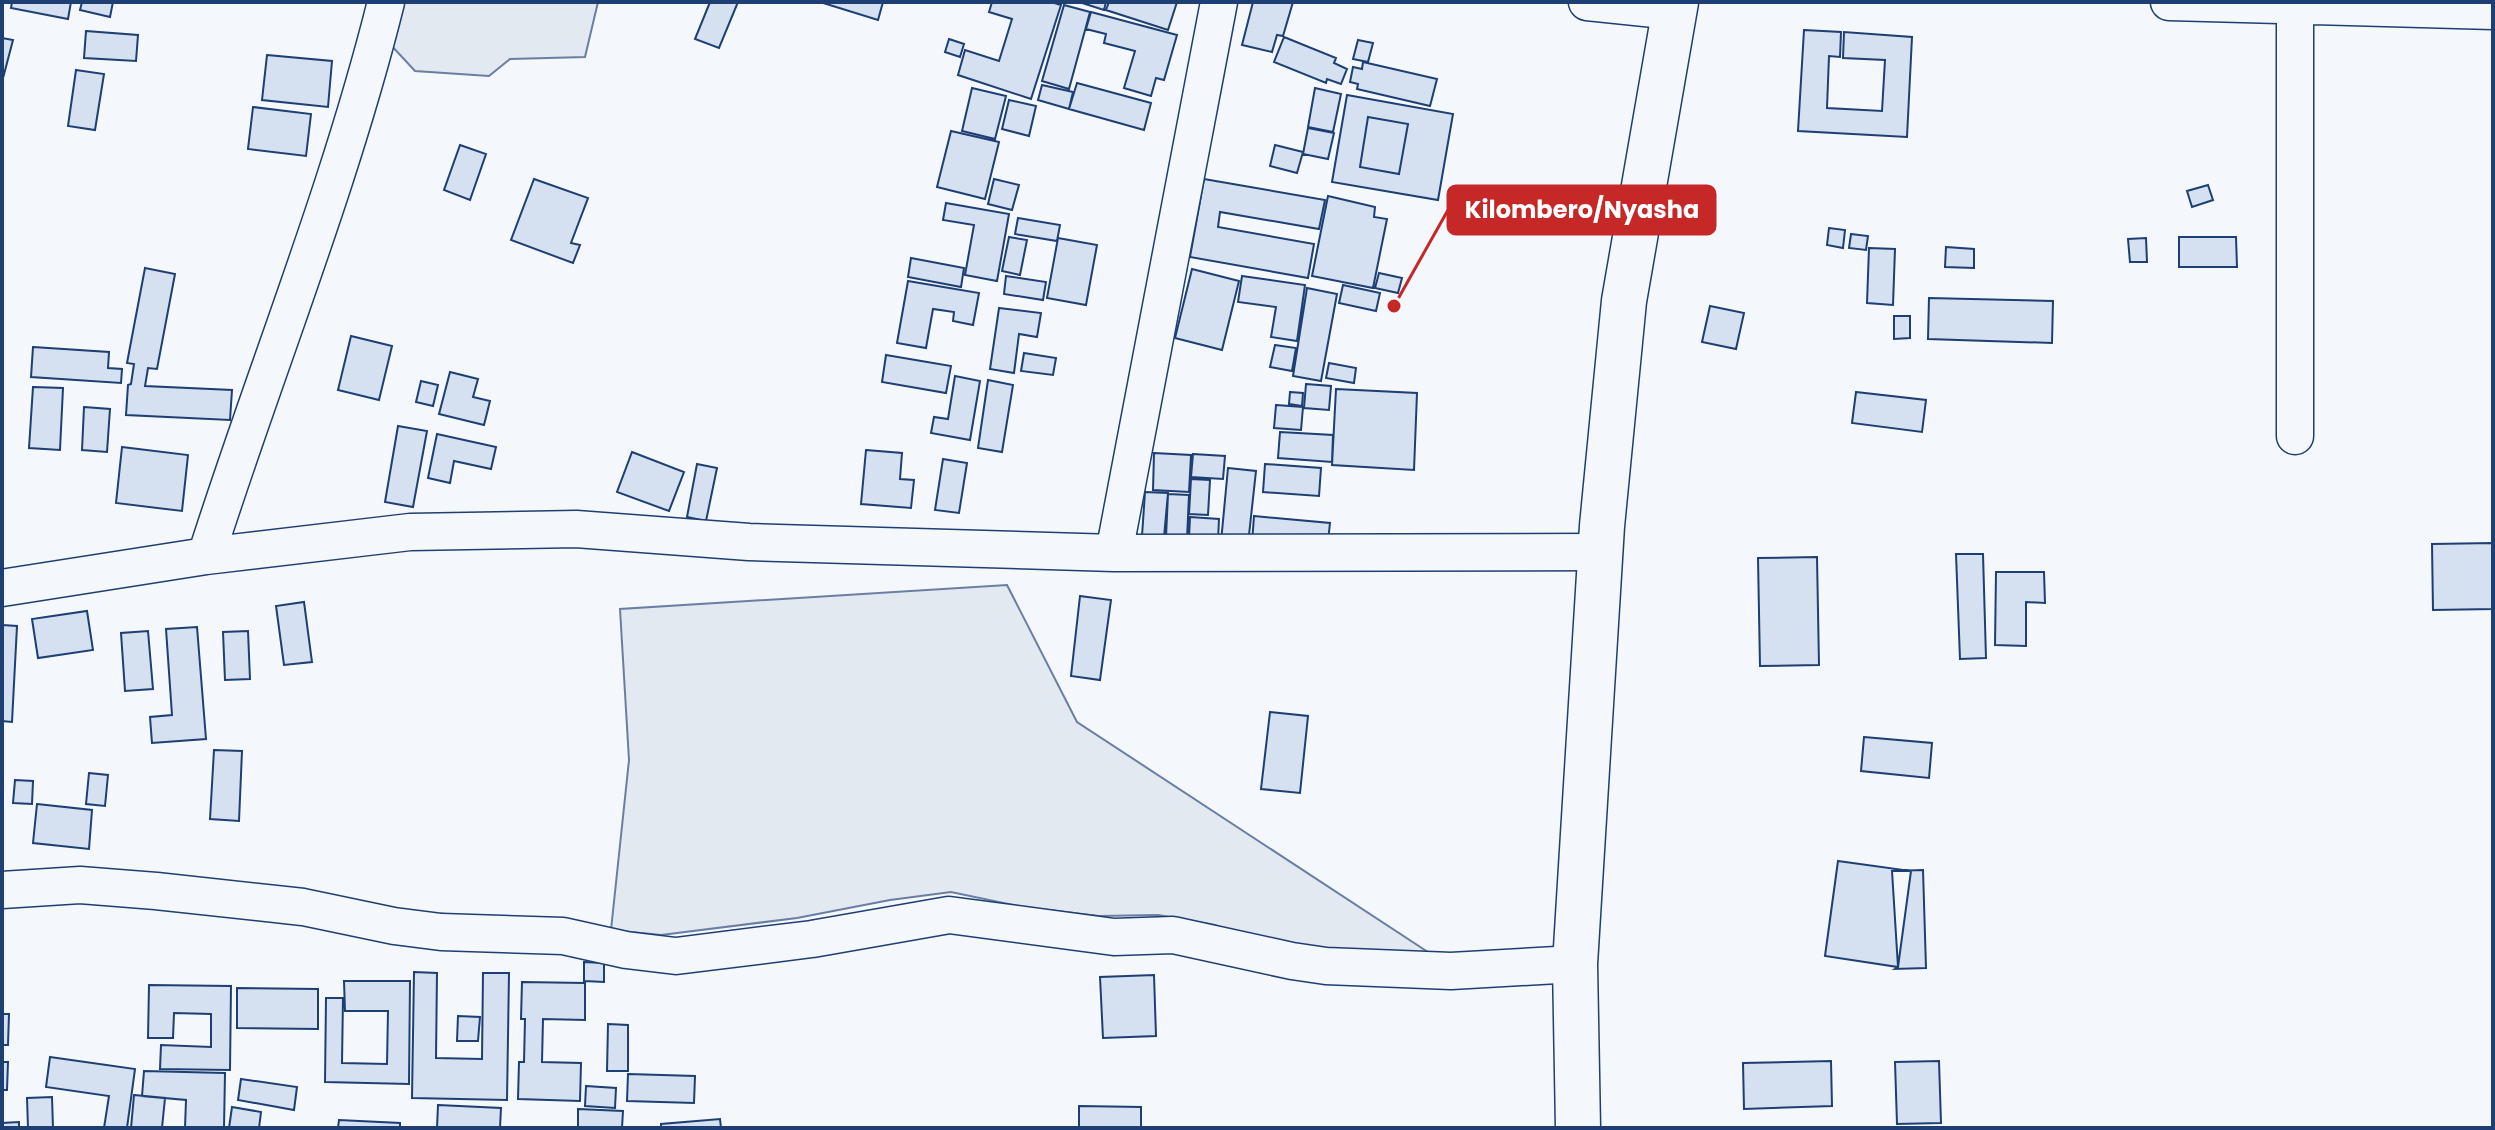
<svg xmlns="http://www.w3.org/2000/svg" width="2495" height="1130" font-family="Poppins,sans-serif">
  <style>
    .green { fill: #e3e9f0; stroke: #687fa3; stroke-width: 2 }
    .building { fill: #d5e0f0; stroke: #1d3f73; stroke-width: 2; fill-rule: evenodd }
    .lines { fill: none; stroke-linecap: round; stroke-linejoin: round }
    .street-casing { stroke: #1d3f73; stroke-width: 39 }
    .highway-casing { stroke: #1d3f73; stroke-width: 47 }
    .street { stroke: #f4f7fb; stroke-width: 36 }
    .highway { stroke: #f4f7fb; stroke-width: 44 }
    .leader { fill: none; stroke: #c62828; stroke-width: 3 }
    .callout-dot { fill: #c62828; stroke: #f4f7fb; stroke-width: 3 }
    .callout { fill: #c62828; stroke: #c62828; stroke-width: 3 }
    .callout-label { font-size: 24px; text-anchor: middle; font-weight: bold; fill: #fff }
  </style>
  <rect width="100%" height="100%" fill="#f4f7fb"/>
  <path class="green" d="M400 2H598L585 57 510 59 489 76 415 71 389 43Z
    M1007 585 1077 722 1437 958 1275 949 1215 925 1158 915 1099 916 1023 907 951 892 890 900 797 918 661 935 611 930 629 760 620 609Z"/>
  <path class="building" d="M12 2H71L68 19 11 8Z
    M82 2H113L110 17 80 10Z
    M710 2H738L719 48 695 39Z
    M820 2H883L878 20Z
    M992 2H1051L1061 5 1031 99 958 75 965 50 999 61 1012 19 989 12Z
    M1079 2H1106L1104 10Z
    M1109 2H1177L1168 30 1106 10Z
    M1253 2H1293L1283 36 1277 35 1272 52 1242 45Z
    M1064 5 1090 12 1069 89 1042 81Z
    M1091 12 1177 35 1164 80 1156 78 1151 96 1124 88 1135 51 1104 43 1106 34 1086 29Z
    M1804 30 1841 32 1840 57 1829 56 1827 108 1882 111 1885 60 1843 58 1844 32 1912 37 1907 137 1798 131Z
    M86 31 138 35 136 61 84 58Z
    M1284 37 1336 58 1334 63 1347 69 1341 84 1327 79 1326 83 1274 62Z
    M2 38 13 40 2 82Z
    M949 39 964 44 960 57 945 52Z
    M1358 40 1373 43 1368 62 1353 59Z
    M267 55 332 61 328 107 262 100Z
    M1363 62 1437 79 1430 106 1357 89 1358 84 1350 82 1353 67 1362 69Z
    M76 70 104 74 95 130 68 126Z
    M1077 83 1151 103 1144 130 1069 109Z
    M1042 85 1073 92 1069 109 1038 100Z
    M972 88 1006 96 995 139 962 131Z
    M1315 88 1341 94 1333 132 1308 127Z
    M1347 95 1453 114 1438 200 1332 182ZM1368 117 1408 124 1399 174 1360 167Z
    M1009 100 1036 106 1029 136 1002 129Z
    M253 107 311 114 306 156 248 149Z
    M1368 117 1408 124 1399 174 1360 167Z
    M1308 128 1334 133 1328 159 1303 154Z
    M951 131 999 142 985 199 937 187Z
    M460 145 486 154 470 200 444 190Z
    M1275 145 1303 152 1297 173 1270 166Z
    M534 179 588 198 571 243 580 245 573 263 511 240Z
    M994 179 1019 185 1012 210 988 204Z
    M1204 179 1325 200 1319 229 1220 212 1218 227 1314 244 1308 278 1190 257Z
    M2208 185 2213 200 2192 207 2187 191Z
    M1328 196 1375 207 1374 217 1387 219 1373 288 1312 276Z
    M946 203 1009 214 997 281 965 275 974 225 943 220Z
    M1018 218 1060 225 1057 241 1015 234Z
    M1829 228 1845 230 1843 248 1827 245Z
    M1851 234 1868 236 1866 250 1849 248Z
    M1009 237 1027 240 1020 275 1002 271Z
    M2179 237H2236L2237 267H2179Z
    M1058 238 1097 245 1086 305 1047 298Z
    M2146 238 2147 262H2130L2128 239Z
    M1946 247 1974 249V268L1945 267Z
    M1869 248 1895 249 1893 305 1867 303Z
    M911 258 964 268 961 287 908 277Z
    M145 268 175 274 157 369 148 368 145 386 232 390 230 420 126 415 128 385 131 384 134 364 127 363Z
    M1192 269 1239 281 1222 350 1175 338Z
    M1379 273 1402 278 1398 293 1375 288Z
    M1006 276 1046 282 1043 300 1004 294Z
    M1242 276 1305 285 1297 341 1271 337 1276 307 1238 302Z
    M908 281 979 293 973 325 953 321 954 312 933 309 926 348 897 343Z
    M1343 285 1380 293 1376 311 1339 303Z
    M1307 288 1337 294 1321 381 1293 376Z
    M1929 298 2053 301 2052 343 1928 339Z
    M1710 306 1744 313 1736 349 1702 342Z
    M999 308 1041 313 1037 337 1019 334 1014 373 990 369Z
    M1894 316H1910V338L1894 339Z
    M351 336 392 346 379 400 338 390Z
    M1275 345 1296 348 1292 371 1270 367Z
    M33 347 109 352 108 368 122 369 121 383 31 377Z
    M1024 353 1056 358 1053 375 1021 371Z
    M886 355 951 366 946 393 882 382Z
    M1329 363 1356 368 1354 383 1326 378Z
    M450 372 478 379 473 397 490 401 484 425 439 414Z
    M955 376 980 381 970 440 931 433 934 417 948 419Z
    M988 380 1013 385 1002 452 978 448Z
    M421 381 438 385 433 406 416 402Z
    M1306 384 1331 386 1329 410 1304 408Z
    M33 387 63 388 60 450 29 448Z
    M1336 389 1417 393 1414 470 1332 465Z
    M1290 392 1303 393 1302 406 1289 404Z
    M1856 392 1926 400 1922 432 1852 423Z
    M1276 405 1303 407 1301 430 1274 428Z
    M84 407 110 409 107 452 82 450Z
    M398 426 427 431 413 507 385 502Z
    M1280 432 1333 435 1332 462 1278 458Z
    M437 434 496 447 491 469 454 461 450 483 428 478Z
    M122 447 188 455 182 511 116 503Z
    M866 450 902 453 900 479 914 480 911 508 861 504Z
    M632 452 684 472 669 511 617 492Z
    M1154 453 1191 455 1189 492 1153 490Z
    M1193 454 1225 456 1223 479 1191 477Z
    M943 459 967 463 959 513 935 510Z
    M697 464 717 468 706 521 687 517Z
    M1265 464 1321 468 1319 496 1263 492Z
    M1228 468 1256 471 1248 544 1221 542Z
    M1191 479 1210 480 1208 515 1189 514Z
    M1145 492 1168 493 1164 537 1142 536Z
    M1168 494 1189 495 1187 539 1166 537Z
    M1254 516 1330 523 1327 550 1252 543Z
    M1190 517 1219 519 1218 540 1189 538Z
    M2493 543V609L2433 610 2432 544Z
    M1956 554H1983L1986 658 1960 659Z
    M1817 557 1819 665 1760 666 1758 558Z
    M1996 572H2044L2045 603 2026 602V646L1995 645Z
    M1080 596 1111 600 1100 680 1071 676Z
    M304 602 312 662 284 665 276 606Z
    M87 611 93 650 38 658 32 619Z
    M2 625 17 626 12 722 2 721Z
    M197 627 206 739 152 743 150 717 172 715 166 629Z
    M148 631 153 689 125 691 121 633Z
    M248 631 250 679 225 680 223 632Z
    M1270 712 1308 716 1300 793 1261 789Z
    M1864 737 1932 743 1929 778 1861 771Z
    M214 750 242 751 239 821 210 819Z
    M89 773 108 775 105 806 86 804Z
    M15 780 33 781 32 804 13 803Z
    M37 804 92 810 89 849 33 843Z
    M1838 861 1911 871 1898 967 1825 956Z
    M1923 870 1926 968 1895 969 1898 967 1892 871Z
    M584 962 604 963V982L584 981Z
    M414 972 437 973 436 1058 482 1059 483 973H509L507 1100 412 1098Z
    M1154 975 1156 1036 1103 1038 1100 977Z
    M344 981H410L409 1084 325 1082 326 998H343L342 1063 387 1064 388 1011H345Z
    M522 982 585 983V1020L543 1019 542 1062 581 1063 580 1101 518 1099 519 1062H524L525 1019H521Z
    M149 985 231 986 230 1070 160 1069 161 1045 211 1047V1014L174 1013 173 1038H148Z
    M237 988 318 989V1029L237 1028Z
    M2 1014H9L8 1045H2Z
    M458 1016 480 1017 478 1041H457Z
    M608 1024 628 1025V1071H607Z
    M50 1057 135 1069 127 1128H104L109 1096 46 1087Z
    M1831 1061 1832 1106 1744 1109 1743 1063Z
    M1939 1061 1941 1123 1897 1124 1895 1062Z
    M2 1062H8L7 1090H2Z
    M144 1071 225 1073 224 1128H185L186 1100 142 1096Z
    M628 1074 695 1076 694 1103 627 1101Z
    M241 1079 297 1087 294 1110 238 1100Z
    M586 1086 616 1088 615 1108 585 1106Z
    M134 1095 165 1098 162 1128H131Z
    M52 1097 53 1128H28L27 1098Z
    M438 1105 501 1108 500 1128H437Z
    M1079 1106 1141 1107V1128H1079Z
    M232 1107 261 1112 259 1128H229Z
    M578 1109 623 1111 622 1128H578Z
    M720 1119 721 1128H661V1124Z
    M339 1120 400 1123V1128H338Z
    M19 1122V1128H2V1123Z"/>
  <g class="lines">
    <defs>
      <path id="street" d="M1587 2 1674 11
        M2169 2 2493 11
        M2295 5V436
        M1114 553 1219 2
        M206 556 410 532 576 529 749 542 1114 553 1600 552
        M2 588 206 556C265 371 339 191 386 2
        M2 890 80 885 156 891 303 907 394 926 441 932 563 936 626 950 676 956 812 939 949 915 1114 937 1173 935 1292 961 1326 966 1451 971 1575 964"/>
      <path id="highway" d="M1578 1128 1575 964 1602 526 1624 301 1676 2"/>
    </defs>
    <use href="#street" class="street-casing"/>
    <use href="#highway" class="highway-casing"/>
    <use href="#street" class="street"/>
    <use href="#highway" class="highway"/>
  </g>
  <path class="leader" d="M1394 306L1448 210"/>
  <circle class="callout-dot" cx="1394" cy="306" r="8"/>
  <rect class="callout" x="1448" y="186" width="267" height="48" rx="8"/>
  <g class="callout-label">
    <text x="1582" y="218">Kilombero/Nyasha</text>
  </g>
  <rect width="2495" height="1130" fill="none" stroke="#1d3f73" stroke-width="8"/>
</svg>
